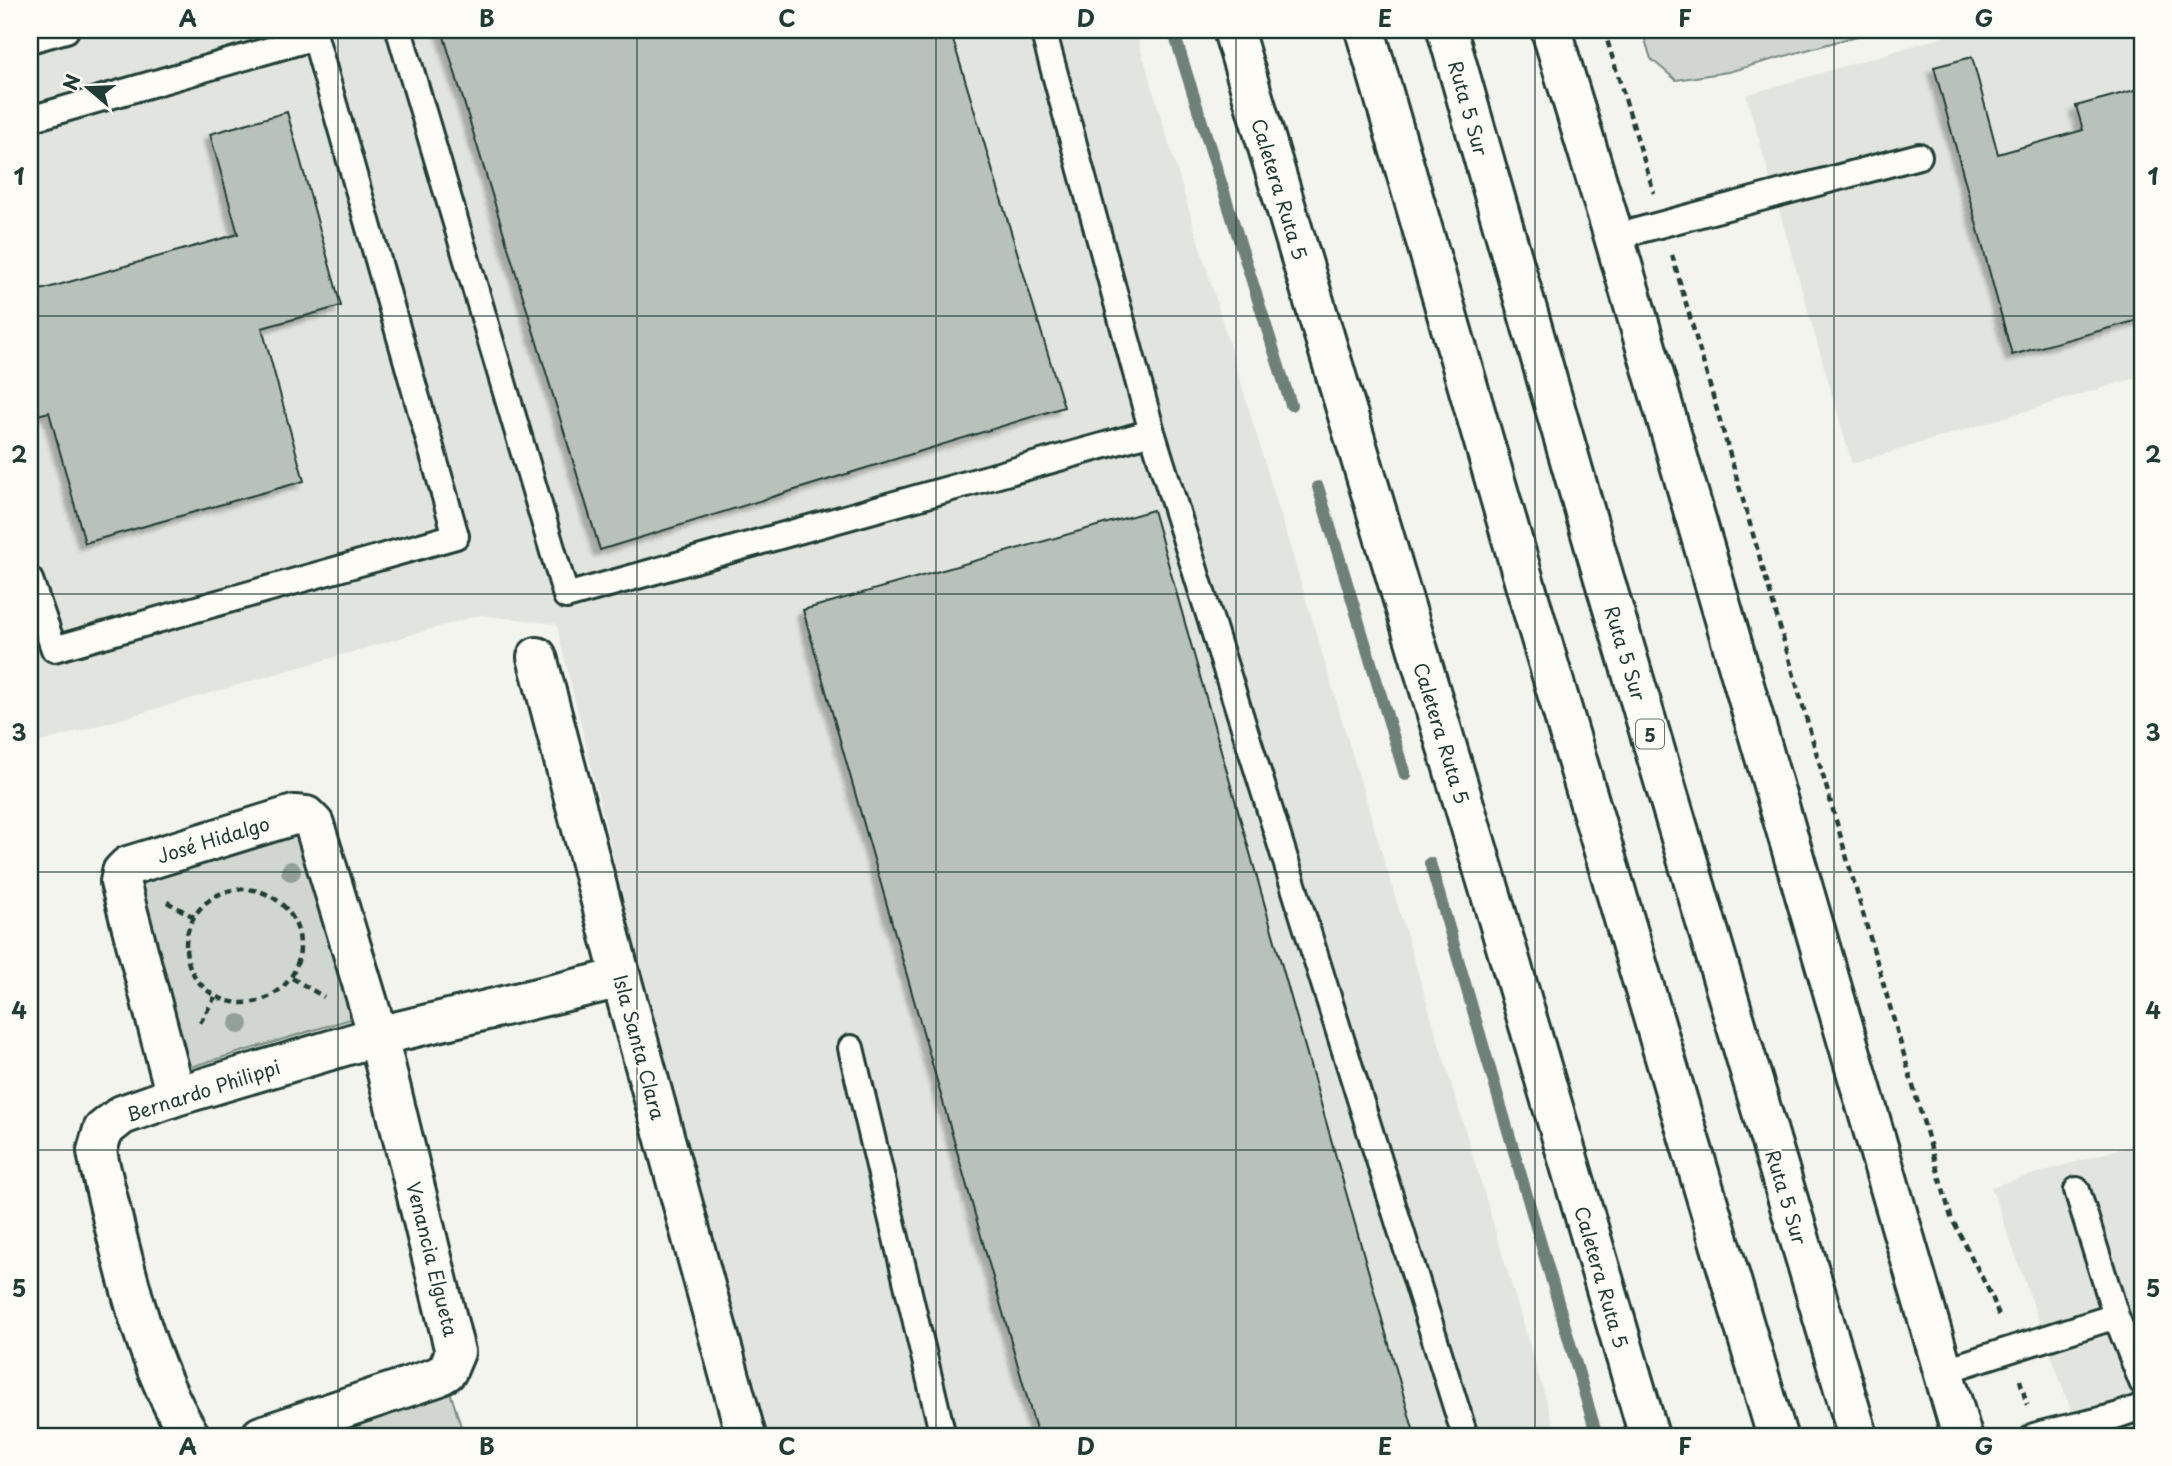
<svg xmlns="http://www.w3.org/2000/svg" width="2172" height="1466" font-family="'Playpen Sans',sans-serif">
  <style>
    .built { fill: #e2e5df }
    .green { fill: #d1d6d1; stroke: #788a82; stroke-width: 2 }
    .lines { fill: none; stroke-linecap: round; stroke-linejoin: round }
    .stream { stroke: #6e8179; stroke-width: 12 }
    .building { fill: #b9c1bb; stroke: #1f3d34; stroke-width: 2; filter: url(#shadow) }
    .service-casing { stroke: #1f3d34; stroke-width: 30 }
    .minor-casing { stroke: #1f3d34; stroke-width: 44 }
    .tertiary-casing { stroke: #1f3d34; stroke-width: 44 }
    .motorway-casing { stroke: #1f3d34; stroke-width: 44 }
    .path { stroke: #1f3d34; stroke-width: 4.5; stroke-dasharray: 7 5; stroke-linecap: butt }
    .service { stroke: #fdfcf7; stroke-width: 24 }
    .minor { stroke: #fdfcf7; stroke-width: 38 }
    .tertiary { stroke: #fdfcf7; stroke-width: 38 }
    .motorway { stroke: #fdfcf7; stroke-width: 38 }
    .tree { fill: #93a099 }
    .grid { fill: none; stroke: #1f3d34; stroke-width: 2; stroke-opacity: 0.55 }
    .labels { text-anchor: middle; dominant-baseline: central; stroke-width: 5; stroke-linejoin: round; paint-order: stroke }
    .shield { fill: #fdfcf7; stroke: #62766e; stroke-width: 2 }
    .shield-label { font-size: 18px; font-weight: bold; fill: #1f3d34 }
    .street-label { font-size: 19px; fill: #1f3d34; stroke: #fdfcf7 }
    .neatline { fill: none; stroke: #1f3d34; stroke-width: 2.5 }
    .grid-label { font-size: 23px; text-anchor: middle; font-weight: bold; fill: #1f3d34 }
  </style>
  <defs>
    <filter id="shadow"><feDropShadow dx="-6" dy="6" stdDeviation="2" flood-color="#0004"/></filter>
  </defs>
  <rect width="100%" height="100%" fill="#f4f4ef"/>
  <filter id="ink" filterUnits="userSpaceOnUse"><feTurbulence type="fractalNoise" baseFrequency=".0143" numOctaves="2"/><feDisplacementMap in="SourceGraphic" scale="14" xChannelSelector="R" yChannelSelector="G"/><feConvolveMatrix kernelMatrix="1 2 1 2 8 2 1 2 1" color-interpolation-filters="sRGB"/></filter>
  <g filter="url(#ink)">
    <path class="built" d="M30 30H1135L1557 1436H756L556 624 480 615 35 744 30 728Z
      M1966 30H2142V376L1852 464 1746 95Z
      M2142 1142V1436H2080L1991 1187Z"/>
    <path class="green" d="M1642 30H1878L1728 72 1676 80 1651 59Z
      M300 832 354 1018 187 1068 139 882Z
      M447 1382 464 1436H293Z"/>
    <g class="lines">
      <path class="stream" d="M1173 30 1291 405
        M1318 487 1405 775
        M1430 863 1597 1436"/>
    </g>
    <path class="building" d="M442 30H950L1064 407 600 550Z
      M1972 57 1998 154 2083 130 2076 106 2142 88V319L2012 355 1934 67Z
      M287 112 341 306 262 328 304 481 85 543 49 412 30 417V293L238 234 210 134Z
      M1153 510 1415 1436H1038L803 610Z"/>
    <g class="lines">
      <defs>
        <path id="service" d="M399 30 566 596 1152 432
          M1043 30 1152 432 1465 1436
          M30 40 66 30
          M30 119 315 37 456 536 54 649 30 580
          M1614 237 1919 156
          M851 1048 943 1436
          M2077 1190 2116 1316 2142 1382
          M1943 1371 2116 1316
          M2034 1436C2070 1425 2108 1422 2142 1406"/>
        <path id="minor" d="M537 657 621 978 746 1436
          M176 1096 120 882 122 872 128 866 294 815 306 816 314 824 378 1036 455 1352 447 1371 437 1377 261 1436
          M190 1436C140 1353 122 1255 99 1162L97 1151 103 1130 122 1115 176 1096 378 1036 621 978"/>
        <path id="tertiary" d="M1233 30 1491 895 1649 1436
          M1551 30 1614 237 1962 1436"/>
        <path id="motorway" d="M1365 30 1529 598 1777 1436
          M1447 30 1598 558 1858 1436"/>
      </defs>
      <use href="#service" class="service-casing"/>
      <use href="#minor" class="minor-casing"/>
      <use href="#tertiary" class="tertiary-casing"/>
      <use href="#motorway" class="motorway-casing"/>
      <path class="path" d="M1604 30 1654 193
        M1672 255 1951 1217 1993 1299 2000 1319
        M186 946a57 57 0 1 1 114 0a57 57 0 1 1-114 0Z
        M167 902 194 917
        M292 978 324 997
        M200 1023 215 997
        M2020 1380 2027 1405"/>
      <use href="#service" class="service"/>
      <use href="#minor" class="minor"/>
      <use href="#tertiary" class="tertiary"/>
      <use href="#motorway" class="motorway"/>
    </g>
    <g class="tree">
      <circle cx="291" cy="871" r="10"/>
      <circle cx="239" cy="1024" r="10"/>
    </g>
  </g>
  <path class="grid" d="M338 30V1436M637 30V1436M936 30V1436M1236 30V1436M1535 30V1436M1834 30V1436M30 316H2142M30 594H2142M30 872H2142M30 1150H2142"/>
  <g class="labels">
    <rect class="shield" x="1636" y="719.5" width="28" height="29" rx="5"/>
    <g class="shield-label">
      <text x="1650" y="734">5</text>
    </g>
    <g class="street-label">
      <text transform="translate(1469 108) rotate(74)">Ruta 5 Sur</text>
      <text transform="translate(1280 189) rotate(73)">Caletera Ruta 5</text>
      <text transform="translate(1626 653) rotate(73)">Ruta 5 Sur</text>
      <text transform="translate(1442 733) rotate(73)">Caletera Ruta 5</text>
      <text transform="translate(213 839) rotate(-17)">José Hidalgo</text>
      <text transform="translate(640 1047) rotate(75)">Isla Santa Clara</text>
      <text transform="translate(203 1090) rotate(-18)">Bernardo Philippi</text>
      <text transform="translate(1787 1197) rotate(73)">Ruta 5 Sur</text>
      <text transform="translate(433 1259) rotate(76)">Venancia Elgueta</text>
      <text transform="translate(1602 1277) rotate(74)">Caletera Ruta 5</text>
    </g>
  </g>
  <rect width="2172" height="1466" fill="none" stroke="#fdfcf7" stroke-width="77"/>
  <g transform="translate(88 88) rotate(289)" stroke="#fdfcf7" stroke-width="5" paint-order="stroke">
  <path d="M0-5L12 26L0 18L-12 26Z" fill="#1f3d34"/>
  <text y="-10" font-size="19" font-weight="bold" text-anchor="middle" fill="#1f3d34">N</text>
  </g>
  <rect x="38" y="38" width="2096" height="1390" class="neatline"/>
  <g class="grid-label">
    <text x="188" y="27">A</text>
    <text x="487" y="27">B</text>
    <text x="787" y="27">C</text>
    <text x="1086" y="27">D</text>
    <text x="1385" y="27">E</text>
    <text x="1685" y="27">F</text>
    <text x="1984" y="27">G</text>
    <text x="19" y="185">1</text>
    <text x="2153" y="185">1</text>
    <text x="19" y="463">2</text>
    <text x="2153" y="463">2</text>
    <text x="19" y="741">3</text>
    <text x="2153" y="741">3</text>
    <text x="19" y="1019">4</text>
    <text x="2153" y="1019">4</text>
    <text x="19" y="1297">5</text>
    <text x="2153" y="1297">5</text>
    <text x="188" y="1455">A</text>
    <text x="487" y="1455">B</text>
    <text x="787" y="1455">C</text>
    <text x="1086" y="1455">D</text>
    <text x="1385" y="1455">E</text>
    <text x="1685" y="1455">F</text>
    <text x="1984" y="1455">G</text>
  </g>
</svg>
